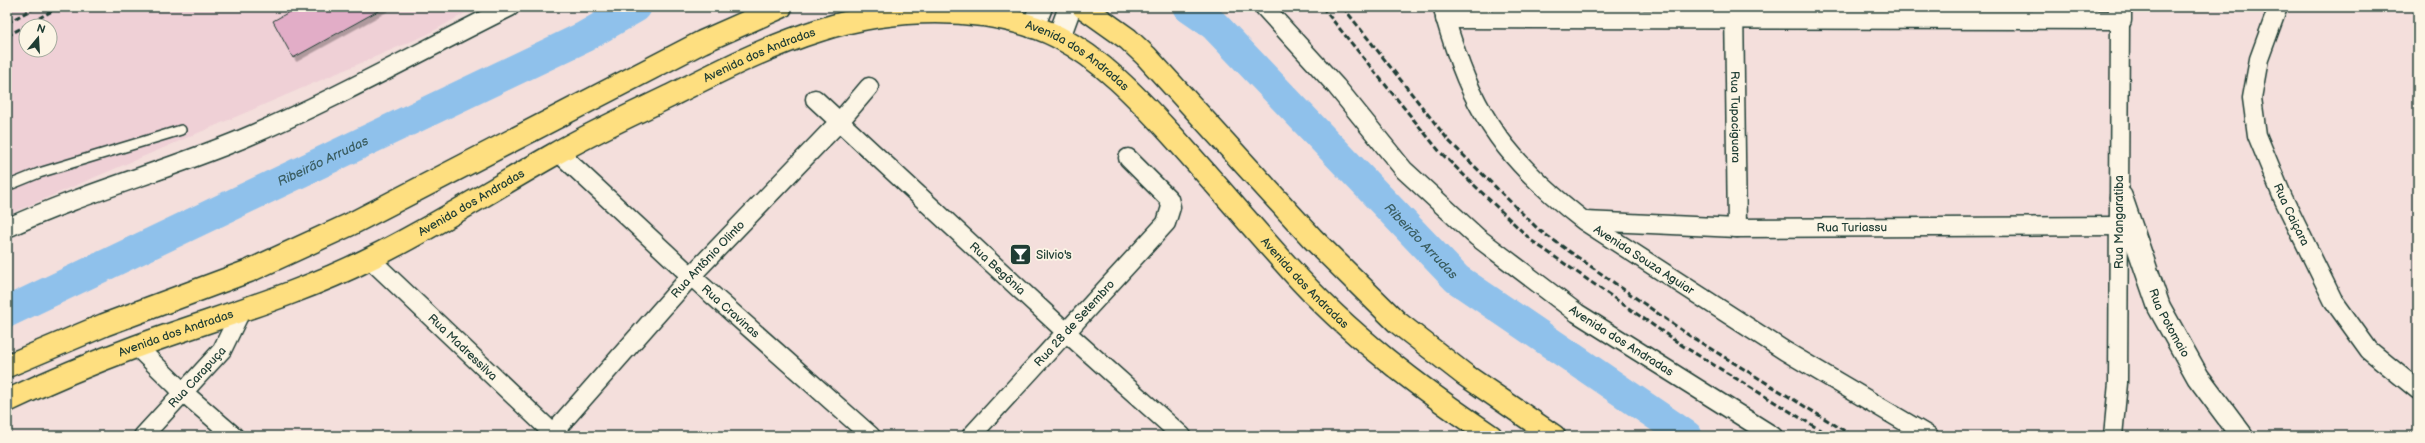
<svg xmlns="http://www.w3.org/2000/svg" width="2425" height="443" font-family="'Balsamiq Sans',sans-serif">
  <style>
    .built { fill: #efd0d6; fill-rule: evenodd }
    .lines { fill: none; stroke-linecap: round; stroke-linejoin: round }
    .river { stroke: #8fc1eb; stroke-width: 31 }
    .building { fill: #e2adc7; stroke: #1f3d34; filter: url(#shadow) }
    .service-casing { stroke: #1f3d34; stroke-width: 12 }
    .minor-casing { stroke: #1f3d34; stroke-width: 21 }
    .tertiary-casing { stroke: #1f3d34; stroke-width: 25 }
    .secondary-casing { stroke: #1f3d34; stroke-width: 25 }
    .primary-casing { stroke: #1f3d34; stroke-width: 25 }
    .service { stroke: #fcf5e5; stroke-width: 9 }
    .minor { stroke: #fcf5e5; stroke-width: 18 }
    .tertiary { stroke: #fcf5e5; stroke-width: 22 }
    .secondary { stroke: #fcf5e5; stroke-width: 22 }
    .primary { stroke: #fedf80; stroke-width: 22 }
    .rail { stroke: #1f3d34; stroke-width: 3; stroke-dasharray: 6 3; stroke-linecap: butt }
    .labels { text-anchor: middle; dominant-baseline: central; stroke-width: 3.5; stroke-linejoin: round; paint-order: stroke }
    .street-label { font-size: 12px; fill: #1f3d34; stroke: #fcf5e5 }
    .poi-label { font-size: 12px; fill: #1f3d34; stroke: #fcf5e5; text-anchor: start }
    .water-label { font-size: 13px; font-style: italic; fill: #3b5e62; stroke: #fcf5e5 }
  </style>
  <defs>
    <filter id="shadow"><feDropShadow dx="3.5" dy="3.5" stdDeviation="0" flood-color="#0004"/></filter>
  </defs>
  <rect width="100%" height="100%" fill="#f4dfdc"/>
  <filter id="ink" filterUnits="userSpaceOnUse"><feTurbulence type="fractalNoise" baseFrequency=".025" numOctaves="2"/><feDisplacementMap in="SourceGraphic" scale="8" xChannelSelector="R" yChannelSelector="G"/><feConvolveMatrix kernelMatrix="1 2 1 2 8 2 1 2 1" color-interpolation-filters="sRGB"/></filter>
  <g filter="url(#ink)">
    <path class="built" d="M7 7H476L426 35 7 215ZM26 26H50V50H26Z"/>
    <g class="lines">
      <g class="river">
        <path id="s1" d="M1188 7 1214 25 1457 279 1687 436"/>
        <path id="s2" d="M7 312 584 37 636 7"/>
      </g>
    </g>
    <path class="building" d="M298 7H385L293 58 273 21Z"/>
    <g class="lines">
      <defs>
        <path id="service" d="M7 186 39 173 181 130"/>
        <g id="minor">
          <path id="s3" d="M1264 7 1336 86 1404 170 1477 237 1577 313 1773 436"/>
          <path id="s4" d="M1734 7 1737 228"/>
          <path id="s5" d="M2278 7 2259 59 2252 98 2257 135 2283 198 2333 300 2369 350 2418 390"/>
          <path id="s6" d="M1443 8C1446 23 1451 37 1456 52 1481 128 1521 172 1584 221L1785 351 1929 436"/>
          <path d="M1445 19 2120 20 2118 383 2113 436"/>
          <path id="s7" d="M815 99 1067 333 1182 436"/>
          <path id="s8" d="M558 152 691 276 871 436"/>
          <path id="s9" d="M1585 221 1737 228 2120 226"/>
          <path d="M7 228C83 193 165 171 242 139 334 100 421 51 510 7"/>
          <path id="s10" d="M370 259 556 436"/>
          <path d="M137 347 183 392 234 436"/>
          <path id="s11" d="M143 436 222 350 241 311"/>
          <path id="s12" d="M550 436 691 276 840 121 869 87"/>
          <path id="s13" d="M971 436 1166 223 1171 207 1169 199 1128 158"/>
        </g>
        <g id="tertiary">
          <path d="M2120 20V7"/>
          <path id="s14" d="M2121 197 2159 307 2198 377 2242 436"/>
        </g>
        <path id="secondary" d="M1033 27 1041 7
          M1059 37 1070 7"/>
        <g id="primary">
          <path d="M1083 7 1128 39 1146 56 1312 238 1397 322 1465 375 1554 436"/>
          <path d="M7 366 104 325 249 271 351 224 702 42 781 7"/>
          <path id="s15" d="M7 401C49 381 92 363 135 347 214 318 296 296 371 258 434 227 493 189 553 155 591 133 631 115 670 96 775 43 860 0 983 15 1008 19 1035 25 1058 37 1101 59 1137 97 1170 133 1211 178 1250 225 1291 270 1348 334 1420 388 1491 436"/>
        </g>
      </defs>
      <use href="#service" class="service-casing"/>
      <use href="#minor" class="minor-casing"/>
      <use href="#tertiary" class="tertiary-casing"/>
      <use href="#secondary" class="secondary-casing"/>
      <use href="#primary" class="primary-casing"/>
      <use href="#service" class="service"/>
      <use href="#minor" class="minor"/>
      <use href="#tertiary" class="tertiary"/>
      <use href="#secondary" class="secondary"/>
      <use href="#primary" class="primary"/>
      <path class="rail" d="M1322 7 1440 152 1532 241 1683 346 1830 436
        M1343 7 1449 141 1539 230 1690 336 1853 436
        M7 23 36 7
        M7 36 59 7"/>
    </g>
  </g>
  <defs>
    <symbol id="bar-square" viewBox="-11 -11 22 22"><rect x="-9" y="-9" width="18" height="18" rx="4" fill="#1f3d34" stroke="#fcf5e5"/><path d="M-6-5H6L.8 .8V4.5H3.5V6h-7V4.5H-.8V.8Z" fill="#fff"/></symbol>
  </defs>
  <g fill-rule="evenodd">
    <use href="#bar-square" x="1008" y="242" width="25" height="25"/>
  </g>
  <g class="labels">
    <g class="street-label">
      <text stroke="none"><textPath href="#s15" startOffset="830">Avenida dos Andradas</textPath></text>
      <text stroke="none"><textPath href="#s15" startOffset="1165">Avenida dos Andradas</textPath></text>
      <text stroke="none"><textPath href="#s4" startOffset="110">Rua Tupaciguara</textPath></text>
      <text stroke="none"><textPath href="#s15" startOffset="506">Avenida dos Andradas</textPath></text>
      <text stroke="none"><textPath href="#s5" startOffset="219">Rua Caiçara</textPath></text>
      <text transform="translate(2119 222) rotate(-90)">Rua Mangaratiba</text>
      <text stroke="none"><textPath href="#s9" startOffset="267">Rua Turiassu</textPath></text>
      <text stroke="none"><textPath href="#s12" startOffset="237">Rua Antônio Olinto</textPath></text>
      <text stroke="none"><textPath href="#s6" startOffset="333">Avenida Souza Aguiar</textPath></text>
      <text stroke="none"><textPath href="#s7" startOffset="249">Rua Begônia</textPath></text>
      <text stroke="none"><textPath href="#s15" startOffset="1489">Avenida dos Andradas</textPath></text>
      <text stroke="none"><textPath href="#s8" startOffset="235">Rua Cravinas</textPath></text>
      <text stroke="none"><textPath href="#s13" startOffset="153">Rua 28 de Setembro</textPath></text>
      <text stroke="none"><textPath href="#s14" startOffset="135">Rua Potomaio</textPath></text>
      <text stroke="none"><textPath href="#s15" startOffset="182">Avenida dos Andradas</textPath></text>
      <text stroke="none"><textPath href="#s3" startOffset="492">Avenida dos Andradas</textPath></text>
      <text stroke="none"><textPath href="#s10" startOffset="128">Rua Madressilva</textPath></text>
      <text stroke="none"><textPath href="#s11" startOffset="80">Rua Carapuça</textPath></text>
    </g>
    <g class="poi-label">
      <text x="1036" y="255">Silvio's</text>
    </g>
    <g class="water-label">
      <text stroke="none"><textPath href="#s2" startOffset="350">Ribeirão Arrudas</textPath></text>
      <text stroke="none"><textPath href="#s1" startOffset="331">Ribeirão Arrudas</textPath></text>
    </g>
  </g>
  <rect width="2425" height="443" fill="none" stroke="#fcf5e5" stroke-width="24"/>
  <rect x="12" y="12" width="2401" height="419" fill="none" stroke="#1f3d34" stroke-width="1.5" filter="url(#ink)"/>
  <g transform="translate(38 38) rotate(18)"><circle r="19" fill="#fcf5e5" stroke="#a4ab9e"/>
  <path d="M0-3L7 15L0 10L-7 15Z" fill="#1f3d34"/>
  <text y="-6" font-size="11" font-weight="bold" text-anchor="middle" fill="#1f3d34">N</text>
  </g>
</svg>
